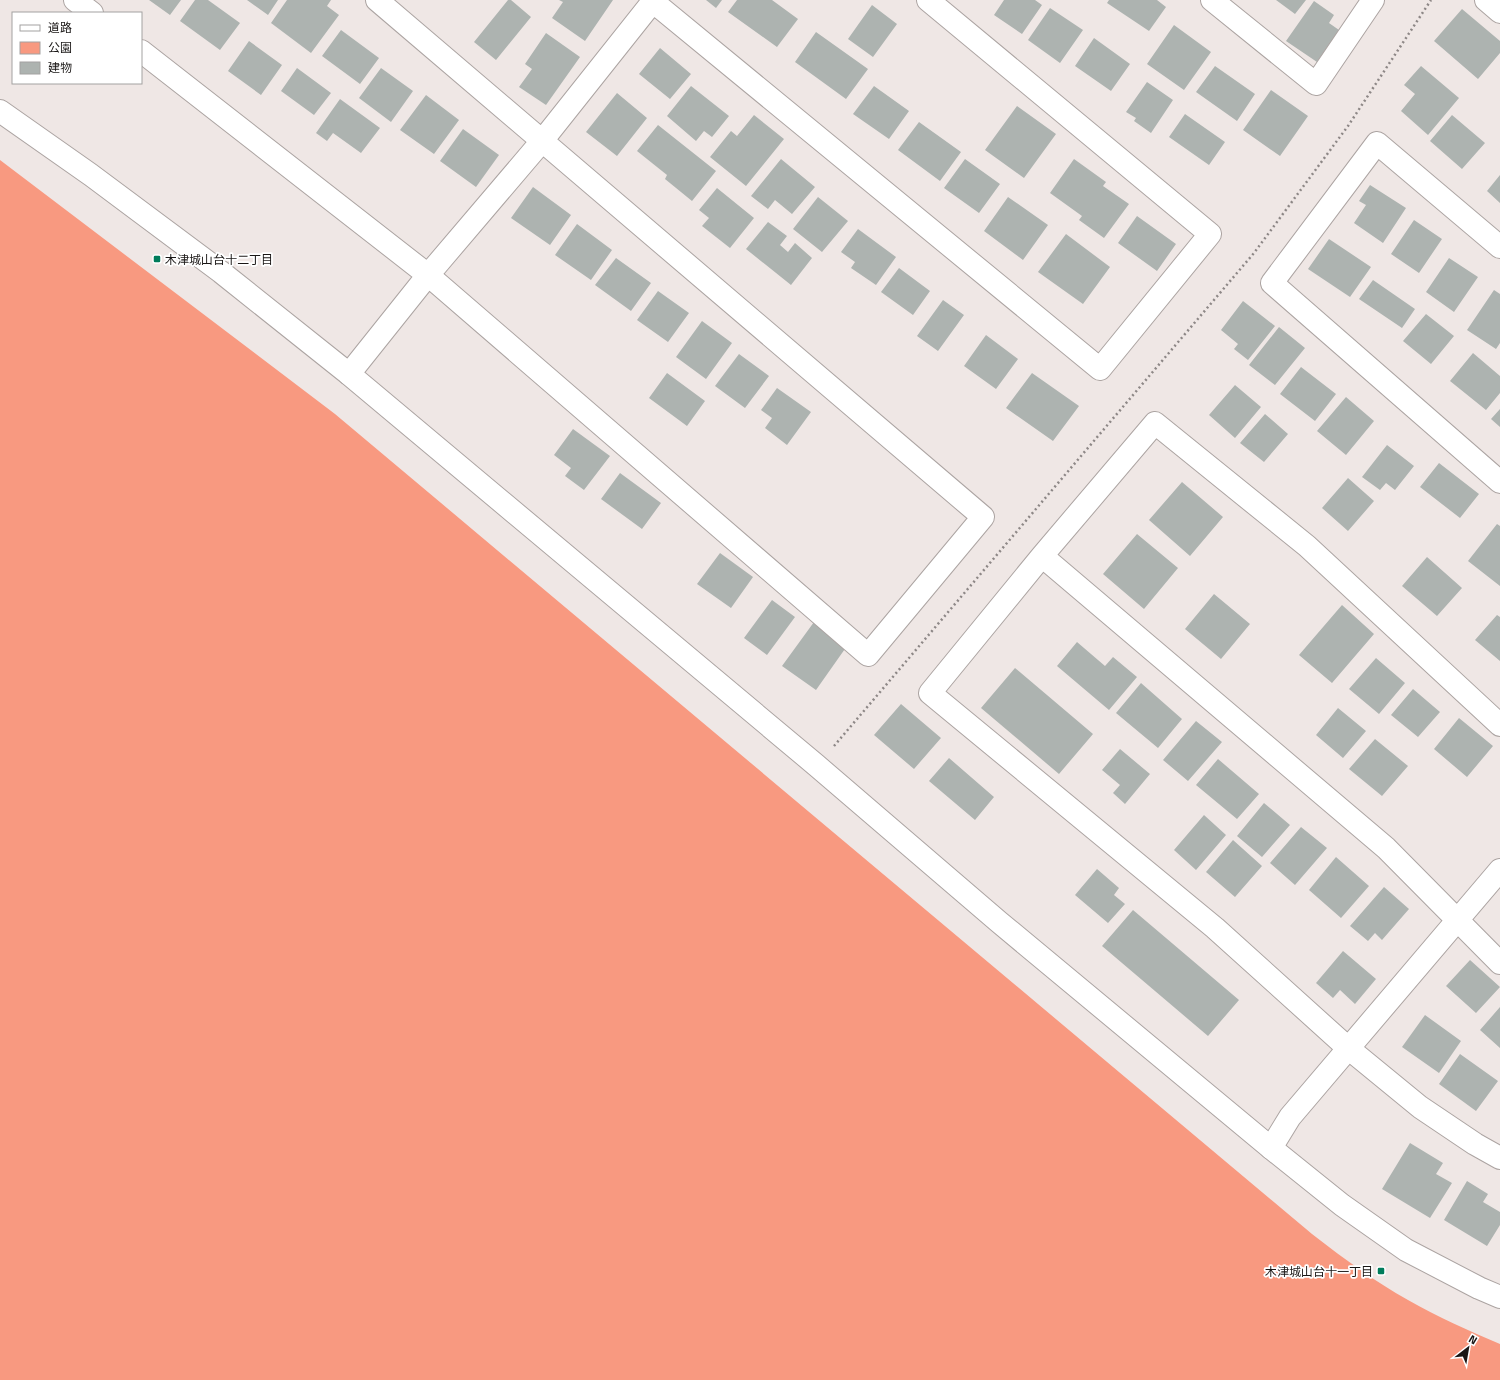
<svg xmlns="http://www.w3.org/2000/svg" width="1500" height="1380" font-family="'Titillium Web','Noto Sans JP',sans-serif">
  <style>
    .green { fill: #f89980 }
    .building { fill: #adb3b0 }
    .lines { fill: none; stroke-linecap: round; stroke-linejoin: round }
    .minor-casing { stroke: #aca4a2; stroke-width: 24 }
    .tertiary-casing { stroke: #aca4a2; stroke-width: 24 }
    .path { stroke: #8d8786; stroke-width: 2.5; stroke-dasharray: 2 3; stroke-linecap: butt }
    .minor { stroke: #fff; stroke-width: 22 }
    .tertiary { stroke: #fff; stroke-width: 22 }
    .poi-dot { fill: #007c5b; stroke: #fff; stroke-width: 1.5 }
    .labels { text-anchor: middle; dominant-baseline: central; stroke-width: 3.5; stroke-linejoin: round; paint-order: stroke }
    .poi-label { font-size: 12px; fill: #191615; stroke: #fff; text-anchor: start }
  </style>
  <rect width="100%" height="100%" fill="#efe7e5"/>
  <path class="green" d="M0 160 335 414 1312 1234C1343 1258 1374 1281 1408 1300 1438 1317 1469 1331 1500 1344V1380H0Z"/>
  <path class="building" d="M149 0H181L170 15Z
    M195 0H208L240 23 220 50 180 21Z
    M247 0H278L268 15Z
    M287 0H331L327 6 339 15 311 53 271 23Z
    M508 0H511L531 17 496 60 474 42Z
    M559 0H613L585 41 552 18 563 2Z
    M706 0H722L716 8Z
    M737 0H772L798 19 777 47 728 12Z
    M1004 0H1035L1042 5 1022 34 994 15Z
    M1109 0H1157L1166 7 1149 31 1107 3Z
    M1276 0H1306L1295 14Z
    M1314 1 1334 15 1329 23 1339 30 1317 62 1286 41Z
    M872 5 897 24 873 57 848 39Z
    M1050 8 1083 30 1060 63 1028 40Z
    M1462 9 1500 41V53L1478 79 1434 41Z
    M1174 25 1211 52 1184 90 1147 64Z
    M341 30 379 58 360 84 322 56Z
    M816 32 868 69 846 99 795 62Z
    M546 33 580 57 546 105 519 87 532 69 525 64Z
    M1094 38 1130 64 1111 91 1075 66Z
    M249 41 282 65 261 95 228 71Z
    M660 48 691 74 670 99 639 74Z
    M1215 66 1255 94 1237 121 1196 92Z
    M1421 66 1459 98 1428 135 1401 111 1415 94 1404 85Z
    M297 68 331 93 314 115 281 91Z
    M381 68 413 91 391 122 359 98Z
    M1147 82 1173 100 1151 133 1134 121 1136 118 1126 112Z
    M691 86 729 116 712 137 704 131 696 141 667 116Z
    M874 86 909 111 889 139 853 114Z
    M1271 90 1308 116 1280 156 1243 130Z
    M617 93 647 118 617 156 586 132Z
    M426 95 459 120 434 154 400 130Z
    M340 99 380 128 361 153 333 133 327 141 316 133Z
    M1017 106 1056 134 1024 178 985 150Z
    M1185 114 1225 142 1209 165 1169 137Z
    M754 115 784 139 746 186 710 157 731 131 737 136Z
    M1452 115 1485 143 1462 169 1430 141Z
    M919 122 961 152 940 181 898 150Z
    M658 125 716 171 692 201 665 179 667 175 637 151Z
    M463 129 499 155 476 187 440 161Z
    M781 159 815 187 792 214 775 200 768 209 751 196Z
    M965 159 1000 184 979 213 944 188Z
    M1074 159 1106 182 1103 186 1129 204 1104 238 1079 220 1082 216 1050 193Z
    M1500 175V203L1487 191Z
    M1370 185 1406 208 1383 243 1354 223 1366 205 1359 201Z
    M533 187 571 215 550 245 511 218Z
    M717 188 754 218 730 248 702 226 709 218 699 210Z
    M818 197 848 221 822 252 793 229Z
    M1008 197 1048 225 1023 260 984 231Z
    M1137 216 1176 244 1157 271 1118 243Z
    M1414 220 1442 239 1419 273 1391 254Z
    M768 222 787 236 780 245 788 252 795 243 812 258 791 285 746 249Z
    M577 224 612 250 591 280 555 255Z
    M858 229 896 257 876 285 851 268 855 262 841 252Z
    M1066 234 1110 267 1083 304 1038 272Z
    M1329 239 1371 267 1350 297 1308 269Z
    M616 258 651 283 631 311 595 285Z
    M1449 258 1478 277 1454 312 1426 292Z
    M899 268 930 291 913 315 881 292Z
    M1373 280 1415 309 1402 328 1359 299Z
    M1494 290 1500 294V343L1496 349 1467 330Z
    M658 291 689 313 668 342 637 320Z
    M943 300 964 315 938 351 917 336Z
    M1243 301 1275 326 1248 360 1234 349 1238 344 1221 330Z
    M1426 314 1454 336 1431 364 1403 341Z
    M702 321 732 343 706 379 676 357Z
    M1279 327 1305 348 1275 385 1249 365Z
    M986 335 1018 359 996 389 964 366Z
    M1473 353 1500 376V393L1486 410 1450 381Z
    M739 354 769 376 745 408 715 386Z
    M1301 367 1336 394 1315 421 1280 394Z
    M667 373 705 401 687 426 649 398Z
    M1032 373 1079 406 1053 441 1006 408Z
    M1235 385 1261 407 1235 438 1209 415Z
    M777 388 811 412 787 445 765 428 772 418 761 410Z
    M1346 397 1374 421 1346 455 1317 431Z
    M1500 409V427L1491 419Z
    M1265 414 1288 434 1264 462 1240 443Z
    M573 429 610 456 584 490 565 476 571 468 554 455Z
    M1387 445 1414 466 1395 490 1386 483 1380 490 1362 477Z
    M1439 463 1479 494 1460 518 1420 487Z
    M620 473 661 503 642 529 601 499Z
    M1348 478 1374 501 1348 531 1322 508Z
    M1182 482 1223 517 1190 556 1149 520Z
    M1497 524 1500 526V586L1468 561Z
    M1137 534 1178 568 1144 609 1103 574Z
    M720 553 753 577 731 608 697 584Z
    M1427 557 1462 588 1437 616 1402 586Z
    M1214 594 1250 624 1221 659 1185 629Z
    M772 600 795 617 767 655 744 638Z
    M1342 605 1374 634 1332 683 1299 655Z
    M1497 615 1500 617V661L1475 640Z
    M814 622 847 646 816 690 782 666Z
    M1077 642 1105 666 1113 657 1137 677 1109 710 1057 666Z
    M1376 658 1405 683 1379 714 1349 689Z
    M1015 668 1093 734 1059 774 981 708Z
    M1141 683 1182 719 1158 748 1116 713Z
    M1413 689 1440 712 1418 737 1391 715Z
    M901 704 941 738 914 769 874 735Z
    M1338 708 1366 731 1343 758 1316 735Z
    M1459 718 1493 746 1467 777 1434 749Z
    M1196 721 1222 742 1188 781 1163 760Z
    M1375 739 1408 766 1382 796 1349 769Z
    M1120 749 1150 774 1125 804 1113 793 1120 785 1102 770Z
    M949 758 994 797 975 820 929 781Z
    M1218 759 1259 794 1237 819 1196 785Z
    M1264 803 1290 825 1262 857 1237 836Z
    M1204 815 1226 835 1196 870 1174 850Z
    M1301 827 1327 848 1295 885 1270 863Z
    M1233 840 1262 866 1235 897 1206 872Z
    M1336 857 1369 886 1341 918 1309 890Z
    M1097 869 1119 888 1114 895 1125 904 1108 923 1075 895Z
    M1384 887 1409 909 1382 940 1375 933 1368 941 1350 926Z
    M1133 910 1239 1000 1208 1036 1102 946Z
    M1343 951 1376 979 1355 1004 1340 990 1333 998 1316 983Z
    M1470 960 1500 987 1476 1013 1446 986Z
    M1500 1007V1048L1480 1030Z
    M1425 1015 1461 1041 1439 1073 1402 1047Z
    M1460 1054 1498 1081 1476 1111 1439 1084Z
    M1410 1143 1443 1163 1436 1174 1452 1183 1430 1218 1382 1189Z
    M1467 1181 1488 1194 1483 1202 1500 1212V1225L1487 1246 1444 1220Z"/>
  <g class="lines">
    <defs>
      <path id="minor" d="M75 0 92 13
        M651 0 1100 369 1210 234 928 0
        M1212 0 1316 84 1373 0
        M1486 0 1500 12
        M141 51 428 275 868 655 983 517 377 0
        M1500 247 1377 143 1272 283 1500 482
        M349 374 428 275 542 141 654 0
        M1042 556 1386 848 1500 963
        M1500 725 1307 546 1155 423 1042 556 930 693 1215 928 1348 1048 1420 1107 1475 1144 1500 1158
        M1271 1148 1290 1117 1500 870"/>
      <path id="tertiary" d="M0 111 91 175 221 272 349 374 816 765 999 922 1271 1148 1342 1205 1406 1250 1479 1288 1500 1297"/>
    </defs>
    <use href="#minor" class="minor-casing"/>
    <use href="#tertiary" class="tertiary-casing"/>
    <path class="path" d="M834 746 1254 253 1348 126 1431 0"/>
    <use href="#minor" class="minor"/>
    <use href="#tertiary" class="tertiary"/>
  </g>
  <g class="poi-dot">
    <rect x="153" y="255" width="8" height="8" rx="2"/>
    <rect x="1377" y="1267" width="8" height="8" rx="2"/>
  </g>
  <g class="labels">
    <g class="poi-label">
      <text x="165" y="259">木津城山台十二丁目</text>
      <text x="1373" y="1271" text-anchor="end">木津城山台十一丁目</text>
    </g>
  </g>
  <rect x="12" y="12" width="130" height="72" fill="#ffffff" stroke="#a3a2a1"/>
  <rect x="20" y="25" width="20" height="6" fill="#ffffff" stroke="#a3a2a1"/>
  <text x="48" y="32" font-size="12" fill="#191615">道路</text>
  <rect x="20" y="42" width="20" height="12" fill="#f89980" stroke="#a3a2a1"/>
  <text x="48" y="52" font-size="12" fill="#191615">公園</text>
  <rect x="20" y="62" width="20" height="12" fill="#adb3b0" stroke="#a3a2a1"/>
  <text x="48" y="72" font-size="12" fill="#191615">建物</text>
  <g transform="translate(1468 1348) rotate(31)" stroke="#ffffff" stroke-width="3" paint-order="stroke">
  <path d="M0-3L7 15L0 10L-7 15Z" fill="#191615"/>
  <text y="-6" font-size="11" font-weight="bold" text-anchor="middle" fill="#191615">N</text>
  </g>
</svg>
